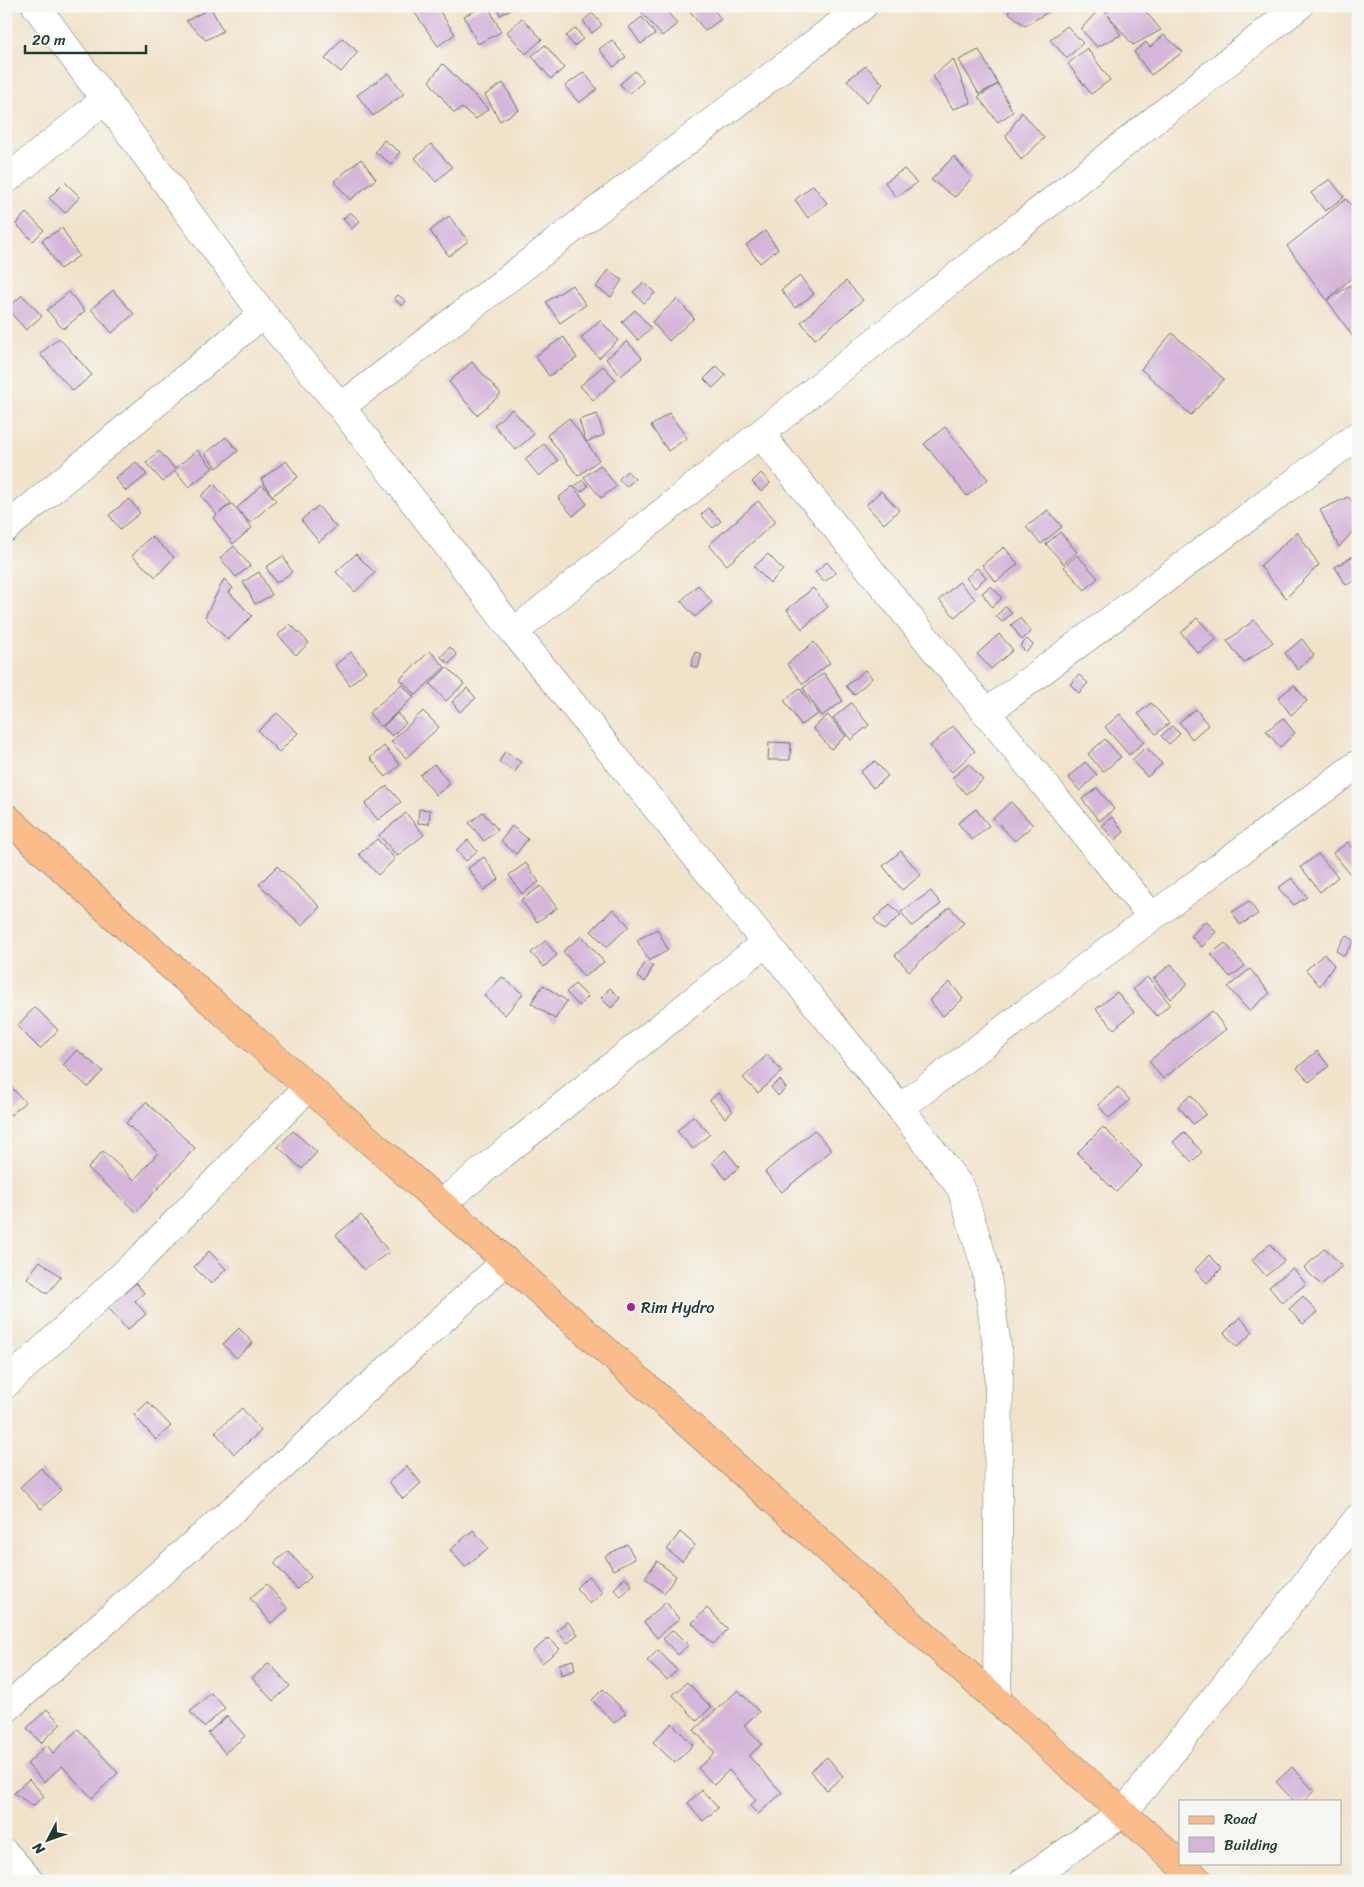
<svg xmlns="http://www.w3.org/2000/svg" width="1364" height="1887" font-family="Sriracha,sans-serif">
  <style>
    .building { fill: #d5b5da }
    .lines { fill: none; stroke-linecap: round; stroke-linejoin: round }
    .minor-casing { stroke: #687768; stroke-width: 29 }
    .tertiary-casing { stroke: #687768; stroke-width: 29 }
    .primary-casing { stroke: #687768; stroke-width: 29 }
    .minor { stroke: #fff; stroke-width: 28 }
    .tertiary { stroke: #fff; stroke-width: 28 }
    .primary { stroke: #f9bc8a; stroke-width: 28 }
    .poi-dot { fill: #b5179e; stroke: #f6f6f2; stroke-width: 2 }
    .labels { text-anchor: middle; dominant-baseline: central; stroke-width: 4; stroke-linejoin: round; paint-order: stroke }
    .poi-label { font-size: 16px; fill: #1f3d34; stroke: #f6f6f2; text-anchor: start }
  </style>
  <rect width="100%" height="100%" fill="#f6f6f2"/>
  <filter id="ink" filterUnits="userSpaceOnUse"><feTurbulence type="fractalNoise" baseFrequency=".02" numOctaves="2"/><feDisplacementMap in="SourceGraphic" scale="10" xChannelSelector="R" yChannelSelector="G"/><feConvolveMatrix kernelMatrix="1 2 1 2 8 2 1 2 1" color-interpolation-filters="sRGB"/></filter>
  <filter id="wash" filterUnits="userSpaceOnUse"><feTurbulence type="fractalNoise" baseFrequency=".0096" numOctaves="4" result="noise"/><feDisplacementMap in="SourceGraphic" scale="20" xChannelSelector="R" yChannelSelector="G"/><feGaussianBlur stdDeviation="1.12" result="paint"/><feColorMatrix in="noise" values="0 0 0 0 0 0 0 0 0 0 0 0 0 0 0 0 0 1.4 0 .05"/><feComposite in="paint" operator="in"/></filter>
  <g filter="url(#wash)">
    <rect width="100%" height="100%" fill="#f1e3ca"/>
    <g id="blocks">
      <path class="building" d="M410 6H436L455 34 438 46Z
        M485 6H488L501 32 478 44 464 16Z
        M496 6H518L500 15Z
        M650 6H663L677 24 662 36 642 13Z
        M696 6H711L721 19 705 31 690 11Z
        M1016 6H1058L1025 26 1008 12Z
        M1113 6H1141L1161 30 1133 45 1108 15 1121 35 1097 47 1081 29 1101 7 1106 13Z
        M211 8 223 31 206 40 186 21Z
        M592 13 602 25 592 33 583 21Z
        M642 17 655 34 641 44 629 27Z
        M522 18 542 39 526 54 507 32Z
        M1067 26 1083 43 1067 58 1050 40Z
        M576 28 583 39 574 46 566 36Z
        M1164 35 1183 52 1151 75 1134 52 1146 42 1150 47Z
        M342 38 358 52 341 72 325 59Z
        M612 40 626 57 614 67 599 49Z
        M545 45 564 68 551 79 532 56Z
        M1087 48 1110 80 1091 94 1068 64Z
        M979 50 998 84 1013 112 998 122 978 97 998 84 979 94 959 60Z
        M953 59 971 103 953 109 933 76Z
        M443 64 488 109 476 119 462 108 454 113 429 81Z
        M866 66 883 84 867 102 847 80Z
        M635 71 644 81 629 94 620 84Z
        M584 72 597 89 579 103 565 86Z
        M389 73 404 94 373 116 357 95Z
        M503 83 519 110 500 121 485 95Z
        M1022 112 1044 138 1021 160 1006 136Z
        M384 140 400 152 391 164 375 152Z
        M431 144 452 167 436 182 415 158Z
        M954 156 972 178 955 197 931 180Z
        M361 159 376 179 350 200 334 181Z
        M904 169 917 183 896 197 885 182Z
        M1330 179 1344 197 1325 211 1311 193Z
        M65 182 80 197 65 213 49 198Z
        M813 185 827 203 808 218 795 200Z
        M1346 199 1358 213V272L1327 300 1287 246Z
        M350 212 360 221 352 229 343 219Z
        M26 213 44 230 33 241 16 224Z
        M449 216 468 241 449 256 430 231Z
        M62 228 79 256 60 269 42 240Z
        M765 231 778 249 760 263 746 245Z
        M608 270 622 280 611 297 596 287Z
        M800 276 814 294 795 308 781 290Z
        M1358 280V344L1327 300Z
        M846 281 863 300 815 339 801 322Z
        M644 282 655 293 644 303 633 292Z
        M572 285 586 305 560 323 546 302Z
        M113 290 134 314 112 333 91 309Z
        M69 292 85 311 63 329 47 310Z
        M22 295 42 316 26 330 7 309Z
        M398 295 406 301 402 306 394 299Z
        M677 299 694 318 669 341 652 322Z
        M635 310 651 328 638 340 622 322Z
        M600 320 618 340 599 358 581 338Z
        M1172 333 1224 379 1191 415 1141 369Z
        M564 337 577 358 549 376 535 356Z
        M59 338 92 375 73 391 40 354Z
        M627 341 642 358 621 376 606 359Z
        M472 362 501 394 477 415 449 382Z
        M603 366 616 380 593 400 580 386Z
        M717 366 726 375 713 388 704 379Z
        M512 409 534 434 516 450 494 425Z
        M669 413 687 438 668 451 651 426Z
        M597 414 604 435 586 442 579 420Z
        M569 418 599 460 578 476 547 435Z
        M945 427 988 479 967 496 924 444Z
        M226 437 238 451 217 468 205 454Z
        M544 444 558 461 539 476 525 459Z
        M197 450 213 468 189 487 175 471 163 482 146 463 159 451 175 469Z
        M286 461 298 477 272 496 261 479Z
        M136 462 147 475 126 491 115 478Z
        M600 465 617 486 601 498 584 477Z
        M627 471 635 479 626 487 619 479Z
        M761 473 770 483 762 492 752 482Z
        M583 480 588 486 581 492 575 486Z
        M214 484 231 503 219 513 232 504 252 528 233 544 213 518 217 515 201 496Z
        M262 485 276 500 250 523 237 508Z
        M573 486 587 504 573 516 558 498Z
        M881 491 899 510 884 524 866 505Z
        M1348 497 1358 506V526L1339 547 1320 510Z
        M129 499 140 513 120 529 109 515Z
        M758 501 776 521 727 565 709 545Z
        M318 506 336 527 319 542 301 520Z
        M708 508 721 521 713 528 701 515Z
        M1048 510 1062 527 1041 544 1026 527Z
        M1060 532 1077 552 1064 564 1046 544Z
        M1297 532 1319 565 1286 598 1260 566Z
        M151 536 174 557 156 577 132 556Z
        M234 546 250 566 236 577 220 558Z
        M1004 547 1018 564 996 582 982 565Z
        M356 554 375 573 355 592 336 572Z
        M768 554 783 570 770 583 754 567Z
        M1077 555 1098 578 1085 590 1064 567Z
        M283 556 292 572 276 583 266 567Z
        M1353 556 1358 564V579L1346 585 1335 567Z
        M827 562 836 573 824 582 815 572Z
        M977 568 986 577 975 588 966 578Z
        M259 572 272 595 255 604 243 582Z
        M224 579 233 588 229 592 252 616 228 640 205 617Z
        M959 582 975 599 955 617 939 600Z
        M698 585 712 602 695 617 681 601Z
        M991 586 1002 598 992 607 982 593Z
        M813 588 828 607 802 629 787 610Z
        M1006 606 1012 613 1002 622 996 616Z
        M1020 618 1031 632 1022 640 1011 625Z
        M1197 618 1217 639 1198 653 1181 633Z
        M1254 620 1273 642 1244 663 1227 641Z
        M290 624 309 643 296 655 278 635Z
        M999 634 1013 650 991 669 977 654Z
        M1027 639 1033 645 1026 652 1020 646Z
        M1302 639 1314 655 1298 670 1285 653Z
        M814 642 830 663 803 684 787 664Z
        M450 647 457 655 449 664 441 657Z
        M430 651 445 667 416 695 400 679Z
        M351 652 366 671 350 685 335 665Z
        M695 652 702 654 698 668 691 666Z
        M447 667 464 684 446 701 430 684Z
        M865 670 872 678 854 695 846 686Z
        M824 673 843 701 822 716 803 688Z
        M1079 675 1088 683 1079 693 1070 684Z
        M402 684 414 697 381 727 369 713Z
        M1294 685 1307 701 1291 715 1278 698Z
        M467 688 476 698 460 712 452 702Z
        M800 688 818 714 801 725 784 700Z
        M851 703 869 725 851 740 833 718Z
        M1151 703 1169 723 1156 734 1138 714Z
        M1196 709 1208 725 1192 739 1179 722Z
        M423 711 439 727 406 758 391 742Z
        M277 713 298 733 279 752 258 731Z
        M397 713 406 723 392 736 383 727Z
        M1120 714 1144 742 1129 755 1105 727Z
        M828 715 846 736 831 749 813 728Z
        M1283 718 1295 733 1280 747 1266 731Z
        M953 726 975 751 952 772 930 746Z
        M1172 726 1180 734 1169 744 1161 736Z
        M1105 739 1121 757 1103 772 1088 754Z
        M769 742 791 743 790 760H768Z
        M384 746 400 765 386 777 370 758Z
        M1146 747 1162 764 1147 777 1132 760Z
        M505 751 521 762 515 772 499 762Z
        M875 761 888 776 873 788 860 772Z
        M1085 762 1097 775 1080 791 1068 777Z
        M434 764 450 784 436 795 420 775Z
        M969 764 983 780 966 794 952 778Z
        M387 786 401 802 378 820 365 804Z
        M1097 788 1114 809 1099 821 1082 799Z
        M1011 802 1033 825 1015 841 993 818Z
        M419 809 430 810 429 824 418 823Z
        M976 809 989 826 972 840 958 823Z
        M483 812 498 830 484 841 469 823Z
        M406 813 424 835 397 856 379 835Z
        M1112 817 1124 832 1115 840 1102 826Z
        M512 826 528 839 516 854 501 841Z
        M377 839 395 859 378 875 359 854Z
        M468 840 477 851 466 861 456 850Z
        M1348 842 1358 853V870L1351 875 1333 853Z
        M901 851 921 875 902 890 883 866Z
        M1318 854 1338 877 1320 892 1301 867Z
        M484 857 499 879 484 890 468 868Z
        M526 863 539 882 522 894 509 875Z
        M277 866 320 907 302 926 259 884Z
        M1292 878 1307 897 1294 905 1278 888Z
        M541 886 557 908 537 922 521 900Z
        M931 891 941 904 912 926 901 912Z
        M1249 901 1258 914 1240 925 1232 912Z
        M890 904 901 915 884 930 874 919Z
        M950 907 964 923 909 971 895 955Z
        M613 909 629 926 607 947 591 931Z
        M1206 921 1216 932 1202 947 1191 936Z
        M657 929 668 950 649 961 637 940Z
        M1346 935 1354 941 1344 956 1336 951Z
        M582 936 604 962 584 977 563 951Z
        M545 941 557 955 544 967 531 953Z
        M1225 943 1245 966 1230 977 1211 954Z
        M1324 954 1334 965 1320 986 1306 970Z
        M645 962 653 966 645 982 637 977Z
        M1171 964 1188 984 1170 999 1154 978Z
        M1250 969 1270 993 1249 1011 1228 987Z
        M502 977 523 994 505 1015 484 996Z
        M1147 977 1170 1004 1157 1016 1133 989Z
        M950 982 963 999 943 1016 929 1000Z
        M575 984 588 997 579 1006 566 992Z
        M543 985 567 1001 555 1019 531 1003Z
        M610 988 620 998 611 1008 601 998Z
        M1117 992 1134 1012 1114 1029 1096 1009Z
        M35 1007 58 1030 40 1049 17 1026Z
        M1212 1011 1226 1029 1163 1079 1149 1061Z
        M77 1050 103 1071 88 1087 63 1065Z
        M1317 1051 1329 1066 1309 1082 1297 1068Z
        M767 1055 782 1071 758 1093 743 1078Z
        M780 1080 786 1088 778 1096 771 1087Z
        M6 1081 25 1102 11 1115 6 1110Z
        M1118 1087 1130 1100 1109 1118 1098 1105Z
        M718 1093 733 1111 725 1118 710 1100Z
        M1191 1095 1206 1114 1193 1124 1178 1106Z
        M146 1102 195 1148 136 1212 88 1168 103 1151 134 1180 158 1153 126 1123Z
        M693 1116 710 1134 693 1149 677 1131Z
        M1103 1127 1142 1166 1116 1192 1077 1153Z
        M814 1130 832 1150 782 1192 765 1172Z
        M293 1131 317 1152 302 1169 278 1147Z
        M1184 1132 1202 1152 1192 1162 1173 1142Z
        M725 1150 739 1167 726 1179 712 1162Z
        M361 1215 389 1252 364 1270 336 1235Z
        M1270 1244 1284 1261 1266 1276 1252 1260Z
        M1325 1248 1342 1266 1321 1285 1304 1268Z
        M209 1251 226 1269 211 1284 194 1267Z
        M1209 1255 1222 1268 1207 1283 1195 1270Z
        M40 1261 61 1277 47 1294 27 1278Z
        M1293 1268 1306 1284 1282 1303 1269 1287Z
        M136 1283 144 1293 135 1301 146 1314 127 1330 108 1307Z
        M1303 1296 1317 1312 1303 1324 1289 1309Z
        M1240 1317 1253 1332 1237 1347 1224 1333Z
        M239 1328 253 1343 236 1358 223 1344Z
        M148 1402 171 1426 156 1440 134 1415Z
        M242 1408 261 1431 234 1454 215 1432Z
        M407 1466 421 1483 403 1499 389 1482Z
        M41 1468 61 1490 41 1509 20 1487Z
        M473 1530 488 1548 465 1567 450 1550Z
        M680 1532 695 1545 682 1561 667 1550Z
        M627 1544 635 1559 613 1570 605 1556Z
        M288 1551 311 1577 297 1589 274 1563Z
        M657 1561 676 1576 664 1593 645 1578Z
        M588 1576 603 1592 590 1604 576 1588Z
        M625 1577 632 1585 621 1597 614 1589Z
        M267 1584 288 1609 271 1623 250 1598Z
        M666 1602 679 1619 657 1638 644 1622Z
        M707 1608 728 1629 713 1644 692 1623Z
        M567 1621 578 1634 568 1643 557 1631Z
        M673 1630 688 1645 678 1655 663 1639Z
        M549 1638 560 1649 542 1663 533 1651Z
        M658 1650 677 1670 667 1680 647 1661Z
        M573 1660 575 1670 561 1675 559 1664Z
        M269 1663 290 1686 273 1701 252 1678Z
        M687 1682 711 1707 697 1721 673 1695Z
        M603 1689 626 1713 614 1723 592 1700Z
        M738 1690 759 1712 744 1725 762 1744 749 1756 782 1793 758 1814 750 1806 756 1800 729 1770 714 1785 698 1768 715 1753 694 1730Z
        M211 1693 225 1708 204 1727 190 1712Z
        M47 1709 61 1724 41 1743 27 1728Z
        M227 1716 245 1736 225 1753 208 1733Z
        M672 1723 693 1745 675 1763 653 1742Z
        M78 1729 118 1773 92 1798 62 1766 44 1782 27 1764 47 1745 53 1753Z
        M827 1757 843 1776 827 1790 810 1771Z
        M1292 1767 1314 1791 1304 1801H1294L1276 1782Z
        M29 1779 44 1796 33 1806 14 1793Z
        M702 1790 718 1808 703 1821 688 1803Z"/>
    </g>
  </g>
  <g filter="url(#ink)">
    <use href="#blocks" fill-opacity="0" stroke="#687768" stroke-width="1"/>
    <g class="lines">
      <defs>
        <path id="minor" d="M36 6 263 314 341 407 514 632 900 1108 961 1188 986 1269 999 1361 997 1701
          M6 180 106 99
          M341 407 863 6
          M760 434 1152 917
          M6 528 263 314
          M514 632 939 290 1299 6
          M986 713 1358 435
          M900 1108 1152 917 1358 764
          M441 1204 765 943
          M6 1384 143 1256 308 1087
          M6 1709 286 1463 506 1261
          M6 1854 30 1881"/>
        <path id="tertiary" d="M1024 1881 1123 1813 1358 1518"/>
        <path id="primary" d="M6 817 123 924 506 1261 1199 1881"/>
      </defs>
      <use href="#minor" class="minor-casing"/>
      <use href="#tertiary" class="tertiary-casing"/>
      <use href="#primary" class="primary-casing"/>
      <use href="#minor" class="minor"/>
      <use href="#tertiary" class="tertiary"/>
      <use href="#primary" class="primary"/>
    </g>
  </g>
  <circle class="poi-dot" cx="631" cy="1307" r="5"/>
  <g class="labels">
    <g class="poi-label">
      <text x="641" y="1307">Rim Hydro</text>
    </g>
  </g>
  <rect width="1364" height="1887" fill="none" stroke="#f6f6f2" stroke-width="25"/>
  <rect x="1179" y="1800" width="162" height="65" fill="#f6f6f2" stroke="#a0aca6"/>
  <rect x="1189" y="1816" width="25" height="8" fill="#f9bc8a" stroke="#a0aca6"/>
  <text x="1224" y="1824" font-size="15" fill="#1f3d34">Road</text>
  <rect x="1189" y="1837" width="25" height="15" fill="#d5b5da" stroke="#a0aca6"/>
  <text x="1224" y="1850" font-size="15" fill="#1f3d34">Building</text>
  <g transform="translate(48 1840) rotate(229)" stroke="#f6f6f2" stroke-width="4" paint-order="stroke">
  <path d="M0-4L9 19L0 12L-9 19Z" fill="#1f3d34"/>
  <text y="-8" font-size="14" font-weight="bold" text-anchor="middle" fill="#1f3d34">N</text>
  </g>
  <path d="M25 45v8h121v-8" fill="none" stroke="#1f3d34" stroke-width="2.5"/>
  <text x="32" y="45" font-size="15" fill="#1f3d34" stroke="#f6f6f2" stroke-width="4" paint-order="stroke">20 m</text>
</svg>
